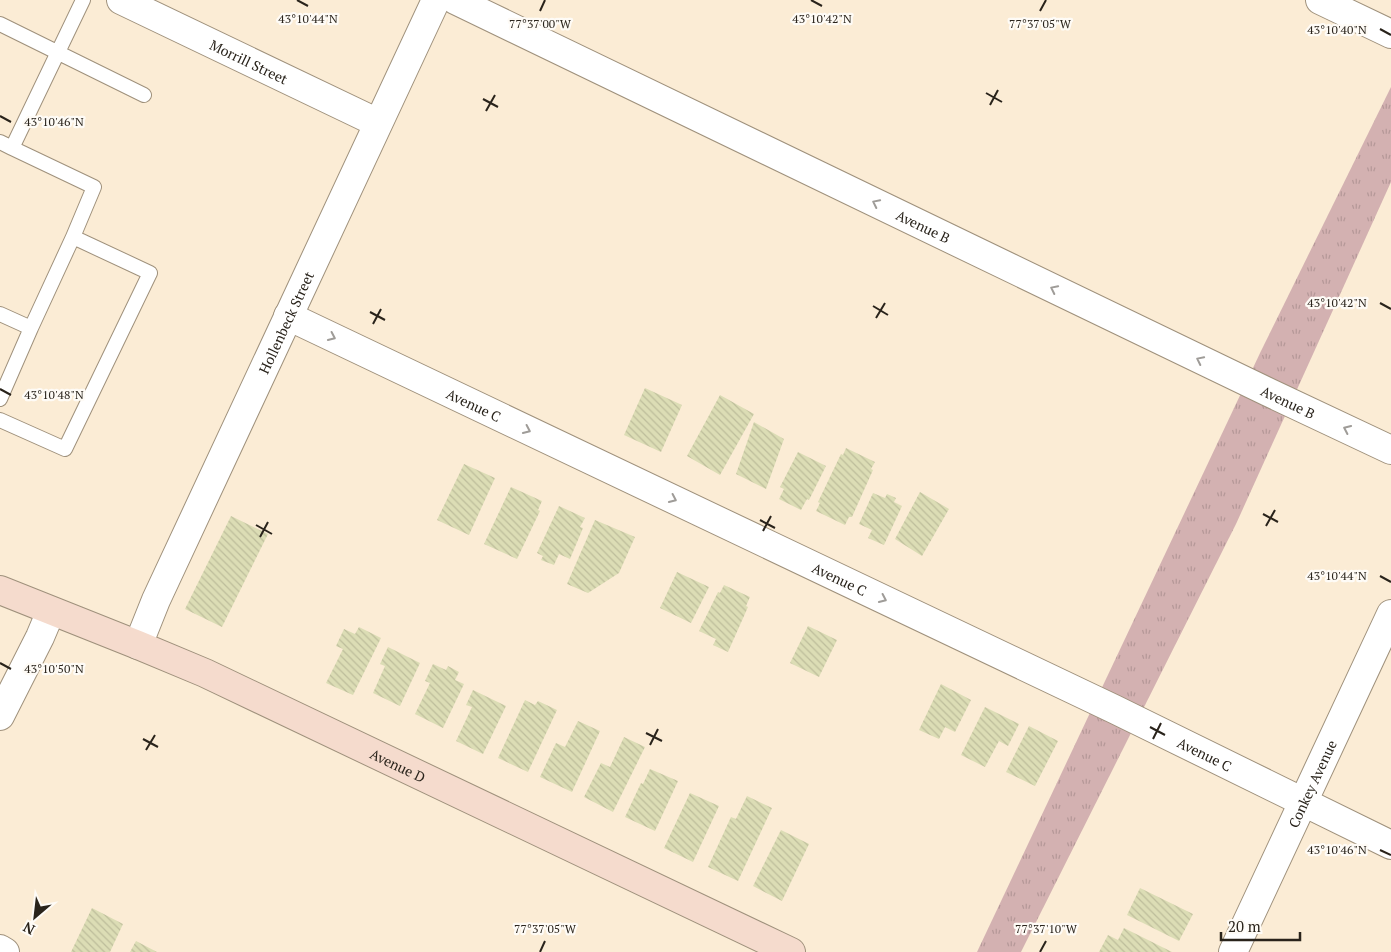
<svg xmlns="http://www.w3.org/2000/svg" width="1391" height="952" font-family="'PT Serif',serif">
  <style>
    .park { fill: url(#park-tufts) }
    .building { fill: url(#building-back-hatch) }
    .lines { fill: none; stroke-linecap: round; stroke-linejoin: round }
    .lane-casing { stroke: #9f917c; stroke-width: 16 }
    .street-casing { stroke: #9f917c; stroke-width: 30 }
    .secondary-casing { stroke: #9f917c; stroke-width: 30 }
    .lane { stroke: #fff; stroke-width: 14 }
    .street { stroke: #fff; stroke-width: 28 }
    .secondary { stroke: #f5dbcd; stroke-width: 28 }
    .oneway { stroke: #9f9c98 }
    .ticks { fill: none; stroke: #29231b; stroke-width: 2 }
    .labels { text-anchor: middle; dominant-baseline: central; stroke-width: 4.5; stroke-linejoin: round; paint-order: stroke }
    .street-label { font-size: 14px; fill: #29231b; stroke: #fefbf6 }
    .ticks-label { font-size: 12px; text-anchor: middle; fill: #29231b; stroke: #fefbf6; stroke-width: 4.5; stroke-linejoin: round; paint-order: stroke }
  </style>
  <defs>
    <pattern id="park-tufts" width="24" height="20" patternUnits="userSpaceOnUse" patternTransform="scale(1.25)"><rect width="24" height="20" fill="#d3b1b1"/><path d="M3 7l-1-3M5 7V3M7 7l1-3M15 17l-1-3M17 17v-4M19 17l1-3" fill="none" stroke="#b59898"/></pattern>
    <pattern id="building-back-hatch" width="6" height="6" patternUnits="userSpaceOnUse" patternTransform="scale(1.25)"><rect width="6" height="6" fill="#dcddb5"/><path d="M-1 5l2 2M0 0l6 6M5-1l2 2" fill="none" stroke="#bdbd9b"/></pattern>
  </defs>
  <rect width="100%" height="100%" fill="#fbecd5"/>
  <path class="park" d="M1391 87V182L1236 524 1021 952H977L1261 351Z"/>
  <path class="building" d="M645 388 682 405 661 452 624 435Z
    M720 395 754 414 720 475 687 456Z
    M754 422 784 439 766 489 736 474Z
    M846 448 875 462 871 469 873 470 852 517H849L845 525 816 511 820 503 818 502 841 454 843 455Z
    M798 452 826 466 809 500 807 499 801 510 779 499 784 489 780 487Z
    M464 464 495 478 469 535 437 520Z
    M511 487 542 501 538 510 540 511 517 559 484 544Z
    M920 492 949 509 922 556 895 539Z
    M873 493 885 498 887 494 896 498 894 502 902 506 884 545 868 538 872 530 859 524Z
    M559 506 585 518 580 527 583 528 570 559 559 554 554 565 541 560 543 556 537 553Z
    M231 516 268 534 222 627 185 609Z
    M595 520 635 537 619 573 588 593 567 584Z
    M677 572 709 587 691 623 660 608Z
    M724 585 750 597 746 606 748 607 728 652 713 645 716 639 699 631 718 592 720 593Z
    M808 626 837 640 819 677 790 663Z
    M359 627 381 638 353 695 326 683 343 649 336 646 344 629 355 634Z
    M388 647 420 663 400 706 373 693 385 666 380 664Z
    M433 664 446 670 448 666 459 672 455 680 464 684 443 728 415 714 430 683 425 681Z
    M941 684 971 700 955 732 945 727 939 739 919 730Z
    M473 690 506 706 483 754 456 741 472 707 466 705Z
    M525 700 535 705 538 701 557 710 528 772 498 758Z
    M985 707 1019 724 1008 746 999 741 985 767 961 755Z
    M578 721 600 731 572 792 540 777 556 743 565 747Z
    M1029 726 1058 741 1035 786 1006 772Z
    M624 737 645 747 613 812 584 797 601 763 610 767Z
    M650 769 678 781 655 831 625 817 641 783 643 784Z
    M690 793 719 806 693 862 664 848Z
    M747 796 772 808 738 881 708 867 731 817 736 819Z
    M781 830 809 844 782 901 753 886Z
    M1140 888 1193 914 1179 941 1127 915Z
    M92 908 123 924 110 952H71Z
    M1124 928 1172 952H1099L1108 935 1118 940Z
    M136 941 157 952H130Z"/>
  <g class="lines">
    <defs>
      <path id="lane" d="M0 24 144 95
        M0 142 12 148
        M73 237 94 187 12 148 83 0
        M0 314 31 328 73 237 150 273 65 449 0 420
        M0 399 31 328"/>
      <g id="street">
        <path id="s1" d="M121 0 378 123"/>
        <path id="s2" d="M455 0 1268 392 1391 450"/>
        <path d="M1320 0 1391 34"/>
        <path id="s3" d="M288 316 1114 709 1391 845"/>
        <path id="s4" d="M138 645 156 600 436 0"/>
        <path d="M0 716 40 637 51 611"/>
        <path d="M0 949 5 952"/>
        <path id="s5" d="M1233 952 1391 614"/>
      </g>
      <g id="secondary">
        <path id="s6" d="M0 590 138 645 205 673 791 952"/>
      </g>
    </defs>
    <use href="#lane" class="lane-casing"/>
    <use href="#street" class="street-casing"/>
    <use href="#secondary" class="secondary-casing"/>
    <use href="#lane" class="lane"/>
    <use href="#street" class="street"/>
    <use href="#secondary" class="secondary"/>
  </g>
  <defs><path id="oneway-chevron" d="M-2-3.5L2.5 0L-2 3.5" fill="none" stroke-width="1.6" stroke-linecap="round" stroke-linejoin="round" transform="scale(1.25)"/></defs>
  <g class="oneway">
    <use href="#oneway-chevron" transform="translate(876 203) rotate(-154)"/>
    <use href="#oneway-chevron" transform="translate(1054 289) rotate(-154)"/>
    <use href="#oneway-chevron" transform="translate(332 337) rotate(25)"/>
    <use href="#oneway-chevron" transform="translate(1200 360) rotate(-154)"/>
    <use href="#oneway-chevron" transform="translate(1347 429) rotate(-155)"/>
    <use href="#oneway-chevron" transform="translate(527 430) rotate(25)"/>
    <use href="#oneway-chevron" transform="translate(673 499) rotate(25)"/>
    <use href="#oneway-chevron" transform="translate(883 599) rotate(25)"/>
  </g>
  <path class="ticks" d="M297 0 308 6M811 0 822 6M540 11 545 0M1040 11 1046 0M1380 29 1391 35M986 93 1002 102M483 99 498 107M990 105 998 90M486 111 495 95M0 116 11 122M1380 303 1391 309M873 306 888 315M370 312 385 320M876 318 885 303M373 324 381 309M0 389 11 395M1263 514 1278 522M760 520 775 528M256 525 272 534M1266 526 1275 510M763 531 771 516M260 537 268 522M1380 576 1391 582M0 663 11 669M1150 727 1165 735M646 733 662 741M143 739 158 747M1153 739 1161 723M650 745 658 729M146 750 155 735M1380 850 1391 855M540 952 545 941M1040 952 1046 941"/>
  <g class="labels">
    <g class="street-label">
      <text stroke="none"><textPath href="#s1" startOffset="142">Morrill Street</textPath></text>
      <text stroke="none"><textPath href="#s2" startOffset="520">Avenue B</textPath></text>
      <text stroke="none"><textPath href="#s4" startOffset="355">Hollenbeck Street</textPath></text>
      <text stroke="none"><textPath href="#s2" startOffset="925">Avenue B</textPath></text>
      <text stroke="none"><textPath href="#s3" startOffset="206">Avenue C</textPath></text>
      <text stroke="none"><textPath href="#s3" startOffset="611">Avenue C</textPath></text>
      <text stroke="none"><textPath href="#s3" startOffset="1016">Avenue C</textPath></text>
      <text stroke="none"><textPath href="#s6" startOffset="435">Avenue D</textPath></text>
      <text stroke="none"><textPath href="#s5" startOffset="186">Conkey Avenue</textPath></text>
    </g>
  </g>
  <g class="ticks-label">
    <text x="308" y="23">43°10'44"N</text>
    <text x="822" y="23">43°10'42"N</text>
    <text x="540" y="28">77°37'00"W</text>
    <text x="1040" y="28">77°37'05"W</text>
    <text x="1337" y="34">43°10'40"N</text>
    <text x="54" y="126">43°10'46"N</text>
    <text x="1337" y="307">43°10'42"N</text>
    <text x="54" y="399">43°10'48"N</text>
    <text x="1337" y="580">43°10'44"N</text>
    <text x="54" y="673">43°10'50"N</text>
    <text x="1337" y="854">43°10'46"N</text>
    <text x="545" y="933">77°37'05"W</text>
    <text x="1046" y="933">77°37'10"W</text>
  </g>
  <g transform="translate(35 917) rotate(208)" stroke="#fefbf6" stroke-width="4" paint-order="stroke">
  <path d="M0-4L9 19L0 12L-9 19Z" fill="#29231b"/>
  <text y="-8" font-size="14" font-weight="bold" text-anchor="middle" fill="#29231b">N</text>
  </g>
  <path d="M1221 932v8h79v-8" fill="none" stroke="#29231b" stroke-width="2.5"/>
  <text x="1228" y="932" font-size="15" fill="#29231b" stroke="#fefbf6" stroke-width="4" paint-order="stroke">20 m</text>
</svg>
